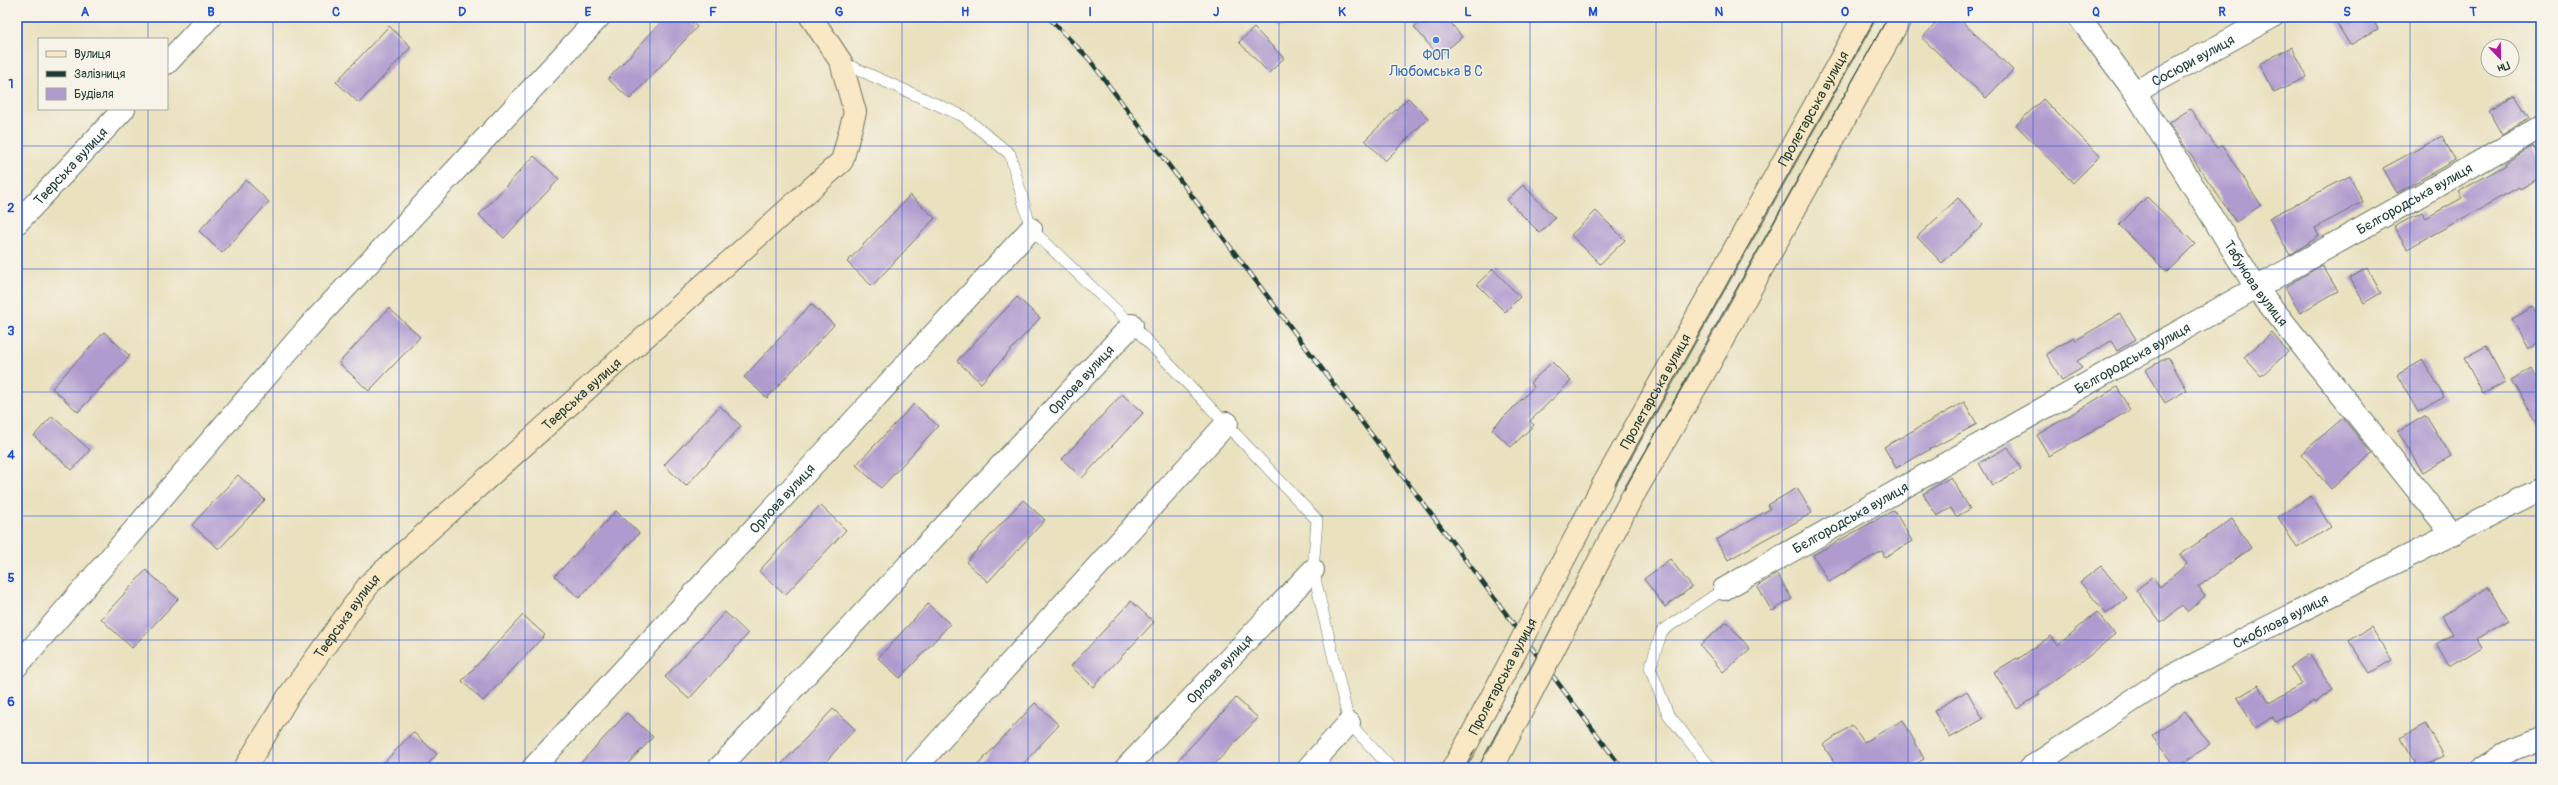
<svg xmlns="http://www.w3.org/2000/svg" width="2558" height="785" font-family="Pangolin,sans-serif">
  <style>
    .building { fill: #b09bcf }
    .lines { fill: none; stroke-linecap: round; stroke-linejoin: round }
    .lane-casing { stroke: #667665; stroke-width: 12 }
    .street-casing { stroke: #667665; stroke-width: 24 }
    .secondary-casing { stroke: #667665; stroke-width: 24 }
    .lane { stroke: #fff; stroke-width: 11 }
    .street { stroke: #fff; stroke-width: 22 }
    .secondary { stroke: #fae7c3; stroke-width: 22 }
    .tram { stroke: #1f3d34; stroke-width: 1 }
    .rail-casing { stroke: #1f3d34; stroke-width: 4.5 }
    .rail { stroke: #f7f3e8; stroke-width: 3; stroke-dasharray: 9; stroke-linecap: butt }
    .secondary-bridge-casing { stroke: #667665; stroke-width: 24; stroke-linecap: butt }
    .secondary-bridge { stroke: #fae7c3; stroke-width: 22 }
    .grid { fill: none; stroke: #1d4ed8; stroke-width: 1; stroke-opacity: 0.55 }
    .shop-dot { fill: #3f7fe0; stroke: #f7f3e8; stroke-width: 1.5 }
    .labels { text-anchor: middle; dominant-baseline: central; stroke-width: 3; stroke-linejoin: round; paint-order: stroke }
    .shop-label { font-size: 14px; fill: #366cbe; stroke: #f7f3e8 }
    .street-label { font-size: 14px; fill: #1f3d34; stroke: #f7f3e8 }
    .neatline { fill: none; stroke: #1d4ed8; stroke-width: 1.5 }
    .grid-label { font-size: 13px; text-anchor: middle; font-weight: bold; fill: #1d4ed8 }
  </style>
  <rect width="100%" height="100%" fill="#f7f3e8"/>
  <filter id="ink" filterUnits="userSpaceOnUse"><feTurbulence type="fractalNoise" baseFrequency=".025" numOctaves="2"/><feDisplacementMap in="SourceGraphic" scale="8" xChannelSelector="R" yChannelSelector="G"/><feConvolveMatrix kernelMatrix="1 2 1 2 8 2 1 2 1" color-interpolation-filters="sRGB"/></filter>
  <filter id="wash" filterUnits="userSpaceOnUse"><feTurbulence type="fractalNoise" baseFrequency=".012" numOctaves="4" result="noise"/><feDisplacementMap in="SourceGraphic" scale="16" xChannelSelector="R" yChannelSelector="G"/><feGaussianBlur stdDeviation="0.9" result="paint"/><feColorMatrix in="noise" values="0 0 0 0 0 0 0 0 0 0 0 0 0 0 0 0 0 1.4 0 .05"/><feComposite in="paint" operator="in"/></filter>
  <g filter="url(#wash)">
    <rect width="100%" height="100%" fill="#eae1bf"/>
    <g id="blocks">
      <path class="building" d="M666 17H686L697 27 630 99 608 79Z
        M1426 17H1446L1462 37 1439 56 1414 27Z
        M1942 17H1957L2013 70 1986 98 1922 38Z
        M2333 17H2371L2378 29 2350 45Z
        M389 26 411 47 359 103 336 82Z
        M1254 28 1284 58 1269 73 1239 42Z
        M2292 47 2307 77 2274 93 2259 64Z
        M2515 95 2529 118 2502 135 2488 110Z
        M1408 98 1428 118 1385 161 1365 140Z
        M2043 99 2100 156 2073 183 2016 125Z
        M2190 109 2217 148 2222 145 2261 205 2236 222 2169 123Z
        M2442 136 2455 160 2397 193 2383 168Z
        M2533 146 2541 160V177L2520 189 2519 187 2407 249 2394 227 2422 212 2426 218 2462 198 2458 192 2506 165 2505 163Z
        M534 156 559 179 504 238 479 215Z
        M2350 176 2363 202 2315 228 2319 236 2290 255 2269 218Z
        M246 180 269 202 222 253 199 231Z
        M1523 185 1555 218 1540 233 1507 200Z
        M910 195 935 218 872 286 847 262Z
        M2147 197 2195 244 2167 272 2119 225Z
        M1958 198 1983 225 1942 263 1917 237Z
        M1596 211 1625 240 1600 264 1571 235Z
        M2322 265 2338 291 2300 313 2285 287Z
        M2367 268 2381 293 2364 303 2350 278Z
        M1493 269 1520 297 1505 312 1477 284Z
        M1017 297 1040 318 981 383 957 361Z
        M811 304 834 325 767 398 744 377Z
        M2533 307 2541 320V341L2528 348 2512 319Z
        M389 308 420 337 369 391 339 363Z
        M2120 314 2136 339 2117 351 2111 341 2077 361 2082 368 2062 380 2046 354 2074 337 2076 340Z
        M104 332 130 356 78 412 52 388Z
        M2272 333 2288 352 2261 376 2244 357Z
        M2486 346 2505 382 2483 394 2464 358Z
        M2168 357 2187 390 2165 403 2145 370Z
        M2423 360 2444 397 2418 412 2397 375Z
        M1552 362 1571 381 1530 421 1534 425 1511 447 1492 429 1534 387 1530 383Z
        M2531 368 2541 384V429L2511 380Z
        M2117 387 2130 410 2049 456 2037 435Z
        M1122 394 1143 413 1082 478 1062 459Z
        M1964 402 1977 424 1896 468 1884 447Z
        M914 404 938 426 881 488 856 465Z
        M720 406 741 426 686 486 664 465Z
        M2426 415 2451 456 2423 473 2398 432Z
        M52 416 90 450 72 470 34 436Z
        M2343 418 2372 454 2331 489 2301 454Z
        M2008 447 2021 469 1992 486 1979 463Z
        M238 475 265 500 219 549 192 525Z
        M1951 477 1970 509 1956 517 1951 508 1937 516 1923 494Z
        M1797 488 1812 513 1728 560 1716 540 1770 509 1768 505Z
        M2311 496 2331 527 2297 548 2278 517Z
        M1023 500 1045 520 988 582 966 562Z
        M820 505 846 530 785 595 759 571Z
        M1894 510 1912 541 1885 557 1882 551 1829 582 1813 555Z
        M616 511 639 533 579 598 555 576Z
        M2232 519 2251 548 2198 587 2205 596 2187 612 2182 606 2161 623 2136 590 2153 577 2160 587 2187 564 2180 555Z
        M1670 559 1692 587 1665 607 1644 579Z
        M2101 566 2127 598 2106 614 2080 582Z
        M146 570 178 599 132 648 101 619Z
        M1777 574 1792 599 1772 611 1757 586Z
        M2488 587 2508 621 2477 639 2482 647 2449 667 2436 644 2453 634 2442 616Z
        M1131 601 1154 622 1093 687 1071 666Z
        M928 604 950 624 900 678 878 658Z
        M725 612 748 634 689 699 665 677Z
        M2097 612 2115 634 2089 656 2038 692 2040 694 2017 709 1994 672 2017 658 2018 659 2051 636 2058 645Z
        M523 615 545 635 483 701 462 681Z
        M1727 622 1750 649 1723 672 1700 645Z
        M2371 627 2392 660 2370 673 2349 641Z
        M2309 654 2333 690 2314 703 2313 701 2276 722 2273 717 2255 728 2237 698 2259 685 2269 703 2302 684 2290 667Z
        M1967 691 1983 719 1950 738 1934 711Z
        M1236 698 1258 718 1211 768H1187L1178 760Z
        M1035 703 1059 725 1019 768H975Z
        M833 709 855 729 820 768H778Z
        M2185 711 2210 744 2176 768 2152 736Z
        M627 713 653 737 624 768H576Z
        M1903 720 1924 759 1909 768H1838L1823 745 1852 725 1864 742Z
        M2426 724 2444 756 2418 768 2401 738Z
        M413 732 437 754 425 768H379Z"/>
    </g>
  </g>
  <g filter="url(#ink)">
    <use href="#blocks" fill-opacity="0" stroke="#667665" stroke-width="1"/>
    <g class="lines">
      <defs>
        <path id="lane" d="M1278 18 1279 17
          M841 62 963 116 1010 154 1031 229 1132 325 1317 520 1313 570 1349 723 1391 768
          M1711 768 1668 714 1650 668 1662 631 1724 589"/>
        <g id="street">
          <path id="s1" d="M2079 17 2135 92 2257 289 2453 535"/>
          <path d="M167 63 210 17"/>
          <path id="s2" d="M2135 92 2272 17"/>
          <path id="s3" d="M17 223 124 109"/>
          <path id="s4" d="M1724 589 2541 127"/>
          <path d="M17 666 307 329 599 17"/>
          <path id="s5" d="M533 768 1031 229"/>
          <path id="s6" d="M719 768 1132 325"/>
          <path d="M915 768 1227 423"/>
          <path id="s7" d="M1126 768 1313 570"/>
          <path d="M1308 768 1349 723"/>
          <path id="s8" d="M2030 768 2162 681 2541 489"/>
          <path d="M2483 768 2513 749 2541 738"/>
        </g>
        <g id="secondary">
          <path id="s9" d="M1604 483 1864 17"/>
          <path d="M1631 499 1708 366 1901 17"/>
          <path id="s10" d="M245 768 288 697 370 583 842 161 855 112 841 62 811 17"/>
          <path d="M1453 768 1469 740"/>
        </g>
      </defs>
      <use href="#lane" class="lane-casing"/>
      <use href="#street" class="street-casing"/>
      <use href="#secondary" class="secondary-casing"/>
      <use href="#lane" class="lane"/>
      <use href="#street" class="street"/>
      <use href="#secondary" class="secondary"/>
      <path class="tram" d="M1465 768 1613 488 1876 17
        M1478 768 1622 494 1888 17"/>
      <defs>
        <path id="rail" d="M1048 17 1089 59 1622 768"/>
      </defs>
      <use href="#rail" class="rail-casing"/>
      <use href="#rail" class="rail"/>
      <defs>
        <g id="secondary-bridge">
          <path id="s11" d="M1469 740 1604 483"/>
          <path d="M1497 759 1631 499"/>
        </g>
      </defs>
      <use href="#secondary-bridge" class="secondary-bridge-casing"/>
      <use href="#secondary-bridge" class="secondary-bridge"/>
    </g>
  </g>
  <path class="grid" d="M148 17V39M273 17V768M399 17V768M525 17V768M650 17V768M776 17V768M902 17V768M1028 17V768M1153 17V768M1279 17V768M1405 17V768M1530 17V768M1656 17V768M1782 17V768M1908 17V768M2033 17V768M2159 17V768M2285 17V768M2410 17V768M148 109V768M17 146H2541M17 269H2541M17 392H2541M17 516H2541M17 640H2541"/>
  <circle class="shop-dot" cx="1436" cy="40" r="4"/>
  <g class="labels">
    <g class="shop-label">
      <text x="1436" y="55">ФОП<tspan x="1436" dy="16">Любомська В С</tspan></text>
    </g>
    <g class="street-label">
      <text stroke="none"><textPath href="#s2" startOffset="66">Сосюри вулиця</textPath></text>
      <text stroke="none"><textPath href="#s9" startOffset="429">Пролетарська вулиця</textPath></text>
      <text stroke="none"><textPath href="#s3" startOffset="78">Тверська вулиця</textPath></text>
      <text stroke="none"><textPath href="#s4" startOffset="793">Бєлгородська вулиця</textPath></text>
      <text stroke="none"><textPath href="#s1" startOffset="320">Табунова вулиця</textPath></text>
      <text stroke="none"><textPath href="#s4" startOffset="469">Бєлгородська вулиця</textPath></text>
      <text stroke="none"><textPath href="#s6" startOffset="531">Орлова вулиця</textPath></text>
      <text stroke="none"><textPath href="#s9" startOffset="105">Пролетарська вулиця</textPath></text>
      <text stroke="none"><textPath href="#s10" startOffset="507">Тверська вулиця</textPath></text>
      <text stroke="none"><textPath href="#s5" startOffset="367">Орлова вулиця</textPath></text>
      <text stroke="none"><textPath href="#s4" startOffset="145">Бєлгородська вулиця</textPath></text>
      <text stroke="none"><textPath href="#s10" startOffset="183">Тверська вулиця</textPath></text>
      <text stroke="none"><textPath href="#s8" startOffset="291">Скоблова вулиця</textPath></text>
      <text stroke="none"><textPath href="#s7" startOffset="136">Орлова вулиця</textPath></text>
      <text stroke="none"><textPath href="#s11" startOffset="72">Пролетарська вулиця</textPath></text>
    </g>
  </g>
  <rect width="2558" height="785" fill="none" stroke="#f7f3e8" stroke-width="44"/>
  <rect x="38" y="38" width="130" height="72" fill="#f7f3e8" stroke="#a1aaa0"/>
  <rect x="46" y="51" width="20" height="6" fill="#fae7c3" stroke="#a1aaa0"/>
  <text x="74" y="58" font-size="12" fill="#1f3d34">Вулиця</text>
  <rect x="46" y="71" width="20" height="6" fill="#1f3d34" stroke="#a1aaa0"/>
  <text x="74" y="78" font-size="12" fill="#1f3d34">Залізниця</text>
  <rect x="46" y="88" width="20" height="12" fill="#b09bcf" stroke="#a1aaa0"/>
  <text x="74" y="98" font-size="12" fill="#1f3d34">Будівля</text>
  <g transform="translate(2500 58) rotate(158)"><circle r="19" fill="#f7f3e8" stroke="#a1aaa0"/>
  <path d="M0-3L7 15L0 10L-7 15Z" fill="#b5179e"/>
  <text y="-6" font-size="11" font-weight="bold" text-anchor="middle" fill="#1f3d34">Пн</text>
  </g>
  <rect x="22" y="22" width="2514" height="741" class="neatline"/>
  <g class="grid-label">
    <text x="85" y="16">A</text>
    <text x="211" y="16">B</text>
    <text x="336" y="16">C</text>
    <text x="462" y="16">D</text>
    <text x="588" y="16">E</text>
    <text x="713" y="16">F</text>
    <text x="839" y="16">G</text>
    <text x="965" y="16">H</text>
    <text x="1090" y="16">I</text>
    <text x="1216" y="16">J</text>
    <text x="1342" y="16">K</text>
    <text x="1468" y="16">L</text>
    <text x="1593" y="16">M</text>
    <text x="1719" y="16">N</text>
    <text x="1845" y="16">O</text>
    <text x="1970" y="16">P</text>
    <text x="2096" y="16">Q</text>
    <text x="2222" y="16">R</text>
    <text x="2347" y="16">S</text>
    <text x="2473" y="16">T</text>
    <text x="11" y="88">1</text>
    <text x="11" y="212">2</text>
    <text x="11" y="335">3</text>
    <text x="11" y="459">4</text>
    <text x="11" y="582">5</text>
    <text x="11" y="706">6</text>
  </g>
</svg>
